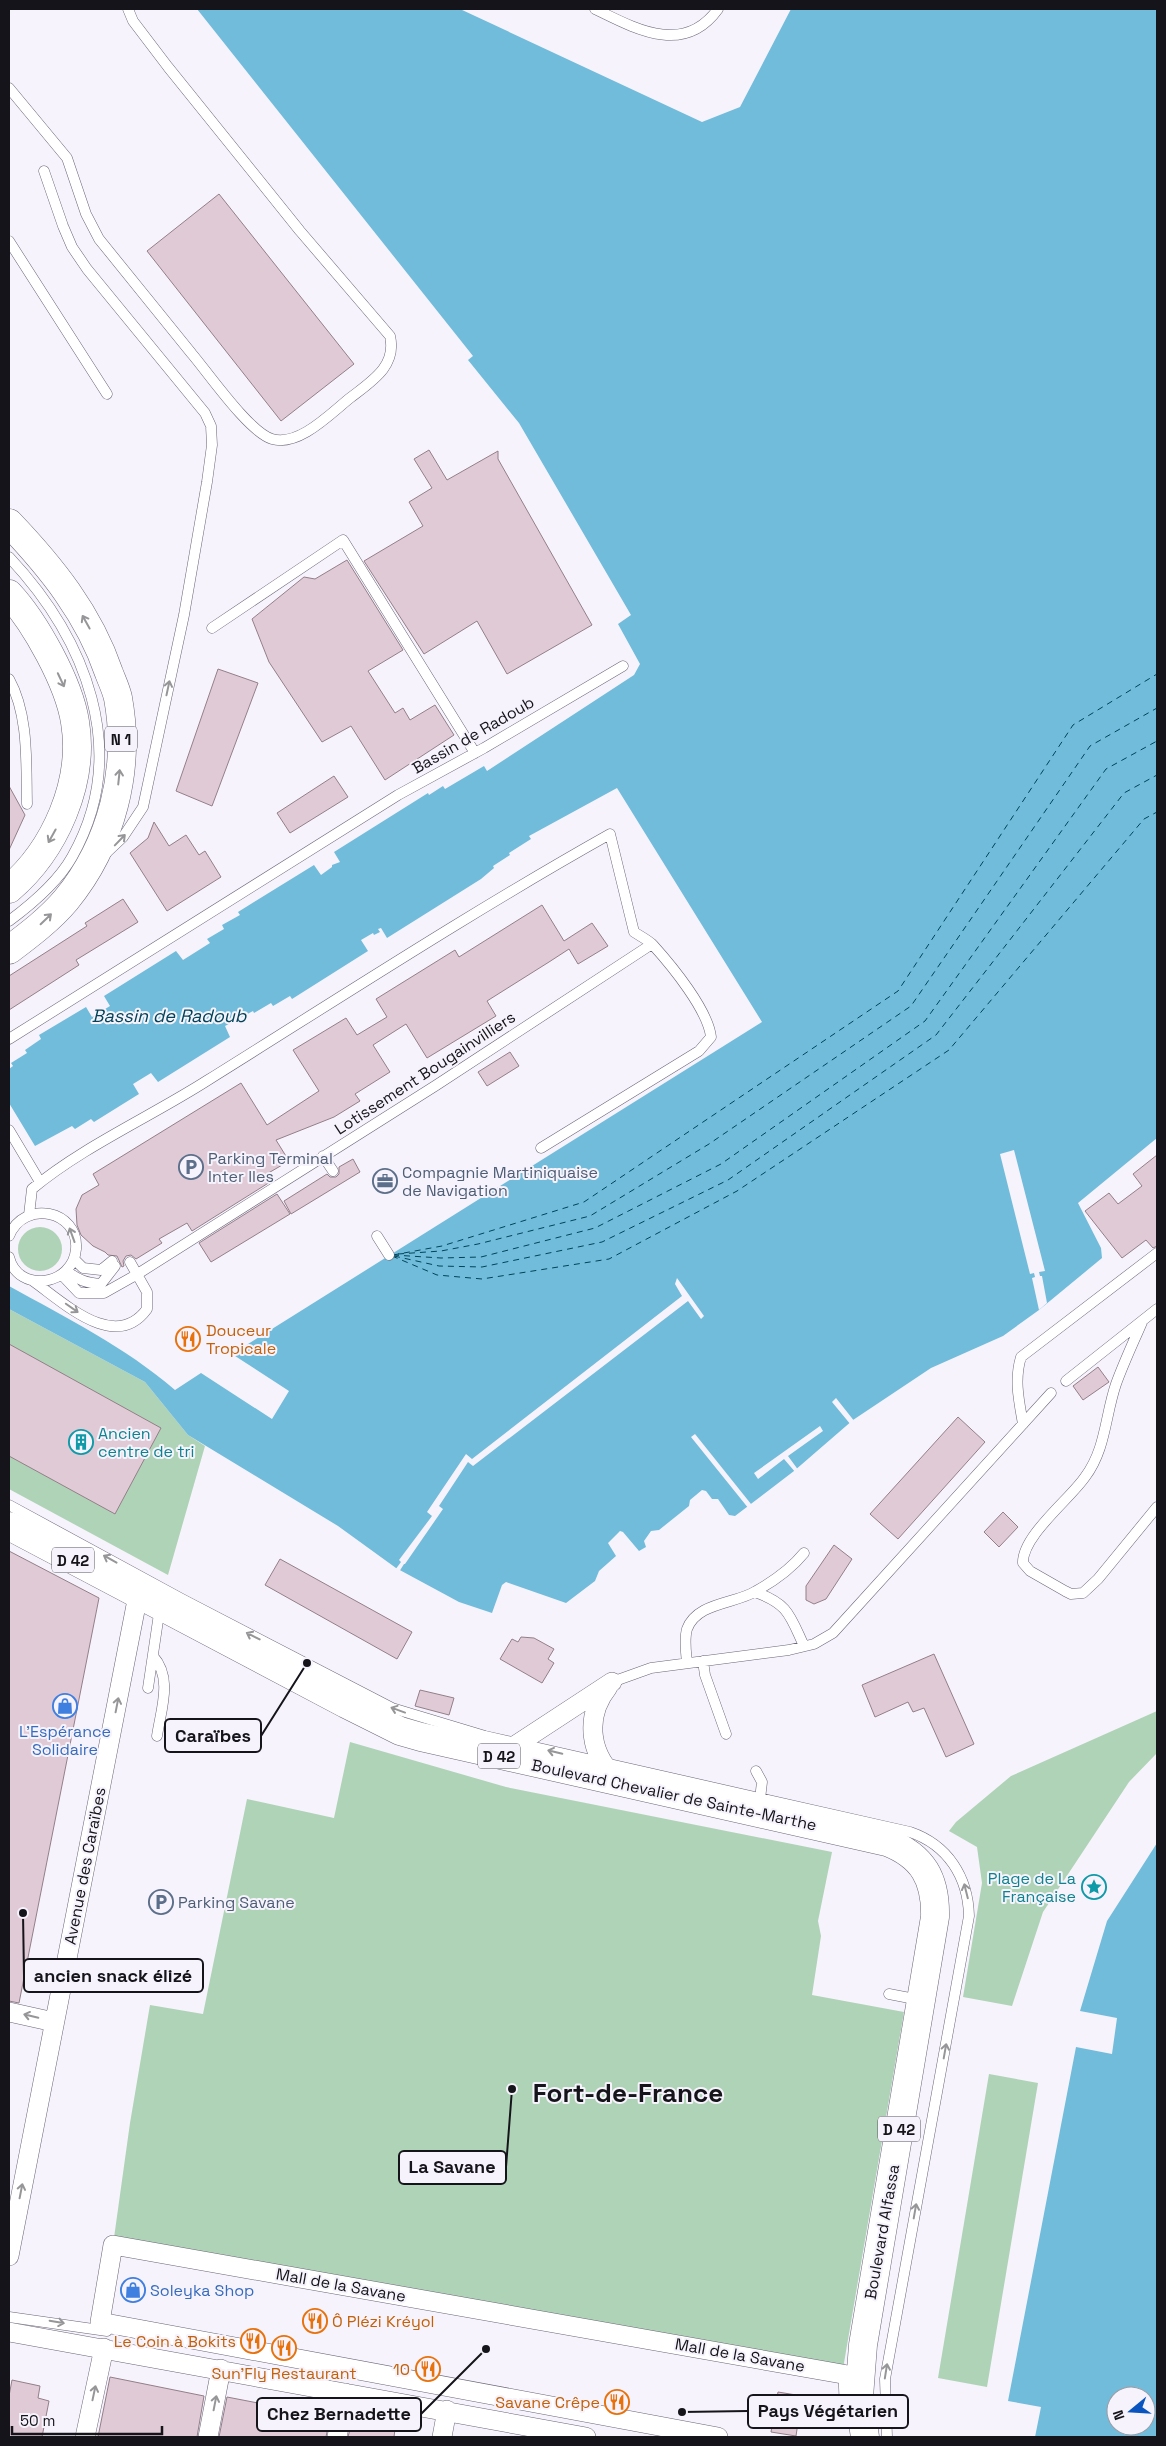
<svg xmlns="http://www.w3.org/2000/svg" width="1166" height="2446" font-family="'Space Grotesk',sans-serif">
  <style>
    .green { fill: #afd3b6 }
    .water { fill: #71bcdb; fill-rule: evenodd }
    .pier { fill: #f6f3fc }
    .lines { fill: none; stroke-linecap: round; stroke-linejoin: round }
    .ferry { stroke: #004359; stroke-width: 1; stroke-dasharray: 6 5; stroke-linecap: butt }
    .building { fill: #e0cad6; stroke: #937f8a }
    .lane-casing { stroke: #6b6578; stroke-width: 11 }
    .street-casing { stroke: #6b6578; stroke-width: 20 }
    .primary-casing { stroke: #6b6578; stroke-width: 29 }
    .lane { stroke: #fff; stroke-width: 10 }
    .street { stroke: #fff; stroke-width: 19 }
    .primary { stroke: #fff; stroke-width: 28 }
    .oneway { stroke: #969598 }
    .labels { text-anchor: middle; dominant-baseline: central; stroke-width: 4; stroke-linejoin: round; paint-order: stroke }
    .shield { fill: #f6f3fc; stroke: #59575e; stroke-width: 1 }
    .shield-label { font-size: 15px; font-weight: bold; fill: #16141b }
    .street-label { font-size: 16px; fill: #16141b; stroke: #f6f3fc }
    .service-label { font-size: 16px; fill: #4e5e75; stroke: #f6f3fc; text-anchor: start }
    .food-label { font-size: 16px; fill: #c56008; stroke: #f6f3fc; text-anchor: end }
    .culture-label { font-size: 16px; fill: #0d838f; stroke: #f6f3fc; text-anchor: start }
    .shop-label { font-size: 16px; fill: #366cbe; stroke: #f6f3fc }
    .water-label { font-size: 18px; font-style: italic; fill: #004359; stroke: #f6f3fc }
    .town-label { font-size: 26px; font-weight: bold; fill: #16141b; stroke: #f6f3fc }
    .leader { fill: none; stroke: #16141b; stroke-width: 2 }
    .callout-dot { fill: #16141b; stroke: #f6f3fc; stroke-width: 2 }
    .callout { fill: #f6f3fc; stroke: #16141b; stroke-width: 2 }
    .callout-label { font-size: 18px; text-anchor: middle; font-weight: bold; fill: #16141b }
  </style>
  <rect width="100%" height="100%" fill="#f6f3fc"/>
  <path class="green" d="M18 1249a22 22 0 1 1 44 0a22 22 0 1 1-44 0Z
    M9 1309 145 1382 188 1435 205 1446 168 1575 9 1489Z
    M1157 1711V1753L1129 1782 1043 1912 1012 2006 963 1997 982 1883 977 1847 949 1831 956 1822 1011 1776Z
    M350 1742 506 1787 832 1852 818 1921 821 1936 812 1995 904 2012 844 2363 848 2375 113 2245 130 2123 150 2005 203 2014 247 1799 334 1818Z
    M989 2074 1038 2083 987 2387 938 2378Z"/>
  <path class="water" d="M197 9H460L702 122 740 107 791 9H1157V1138L1078 1203 1101 1248 1102 1258 1039 1310 1003 1336 931 1368 853 1420 794 1471 735 1516 729 1515 718 1499H712L706 1491 702 1490 690 1500 689 1506 659 1530 651 1531 644 1541 646 1547 639 1551 623 1532 620 1531 608 1543 616 1556 599 1571 595 1581 566 1603 506 1582 502 1585 492 1613 459 1602 396 1568 338 1526 188 1435 145 1382 9 1309V1286C67 1318 125 1347 175 1390L201 1373 272 1419 289 1391 232 1354 762 1022 617 788 529 836 531 839 509 853 510 855 493 866 494 868 481 879 387 938 381 928 378 929 380 932 374 935 373 933 361 940 368 951 292 999 290 996 273 1006 271 1003 254 1013 253 1011 225 1026 230 1037 158 1082 151 1073 133 1084 139 1094 94 1122 91 1119 75 1129 72 1126 35 1146 9 1103V1069L13 1066 11 1063 27 1053 25 1050 41 1039 39 1035 86 1007 92 1017 110 1006 104 996 176 951 183 960 210 943 207 939 224 929 222 925 240 915 238 912 314 865 321 875 332 867V865L340 862 334 852 428 793 429 795 443 786 445 789 484 766 487 771 634 675 640 664 618 624 631 615 519 423 468 360 473 356Z
    M1157 1843V2437H1035L1041 2407 1008 2401 1076 2047 1112 2054 1117 2018 1080 2011 1107 1921ZM1116 2396H1146V2426H1116Z"/>
  <path class="pier" d="M1014 1150 1045 1271 1039 1272 1040 1276H1042L1047 1303 1039 1310 1032 1278 1035 1277 1034 1273 1030 1274 1000 1154Z
    M677 1278 704 1316 701 1319 688 1301 473 1466 468 1462 439 1506 443 1509 405 1564H404L399 1572 395 1570 401 1562 399 1560 432 1516 427 1512 466 1454 472 1459 682 1296 675 1284Z
    M836 1398 855 1422 851 1425 832 1402Z
    M820 1426 823 1431 788 1456 799 1471 796 1473 784 1459 758 1479 754 1473Z
    M695 1434 751 1504 753 1506 749 1509 691 1437Z"/>
  <g class="lines">
    <path class="ferry" d="M398 1254 441 1251 478 1244 590 1216 709 1144 911 1006 1090 746 1157 708
      M393 1255 442 1246 584 1202 898 991 1073 725 1157 674
      M393 1255 441 1258 481 1257 595 1228 721 1164 925 1021 1106 769 1157 741
      M392 1256 437 1275 482 1279 609 1259 737 1191 949 1050 1144 819 1157 812
      M394 1256 439 1266 482 1267 602 1242 728 1180 936 1035 1124 793 1157 775"/>
  </g>
  <path class="building" d="M219 194 354 364 281 421 147 251Z
    M429 450 447 480 498 451V459L592 625 507 674 477 621 424 654 364 561 423 526 409 502 432 488 414 459Z
    M347 560 403 650 368 671 395 713 403 708 410 720 435 705 454 735 385 780 351 726 322 742 269 662 252 619 304 577 315 579Z
    M218 669 258 683 212 806 176 791Z
    M334 776 348 797 290 833 277 813Z
    M9 786 25 815 9 850Z
    M154 822 169 846 186 835 199 855 205 851 221 877 167 911 130 853 148 838Z
    M123 899 138 922 76 960 79 965 9 1010V976L87 926 85 923Z
    M542 905 564 941 592 923 608 946 578 964 569 949 549 962 487 1001 496 1016 427 1058 406 1024 373 1045 390 1072 355 1094 360 1101 334 1117 276 1140 289 1161 265 1175 270 1182 192 1231 187 1223 159 1239 162 1243 136 1259 131 1255 126 1256 123 1261 124 1266 122 1267 117 1256 108 1255 105 1252 93 1246 81 1235 77 1225 76 1209 82 1195 99 1185 93 1174 241 1083 267 1125 319 1091 293 1050 346 1018 357 1035 387 1017 376 999 455 950 459 957Z
    M510 1052 519 1066 487 1086 478 1072Z
    M1157 1155V1246L1153 1248 1146 1240 1122 1258 1085 1211 1109 1193 1118 1204 1142 1186 1133 1174Z
    M353 1159 360 1172 291 1214 284 1201 327 1174 330 1177H336L339 1174V1167Z
    M277 1194 290 1214 211 1262 199 1243Z
    M9 1344 161 1428 115 1514 9 1456Z
    M1098 1367 1109 1382 1083 1400 1073 1386Z
    M958 1417 985 1442 898 1539 870 1514Z
    M1003 1512 1018 1527 999 1547 984 1532Z
    M834 1545 852 1559 826 1599 814 1604 806 1600V1586Z
    M9 1551 99 1598 19 2003 9 2001Z
    M280 1559 412 1632 397 1659 265 1585Z
    M521 1637 534 1638 554 1649 548 1659 554 1663 542 1683 500 1659 512 1639 518 1642Z
    M934 1654 974 1744 946 1757 924 1708 913 1712 908 1702 875 1717 862 1685Z
    M420 1690 454 1698 449 1715 415 1706Z
    M110 2377 204 2396 197 2437H98Z
    M12 2380 40 2386 38 2398 49 2401 42 2437H9V2396Z
    M778 2392 802 2396 796 2436 771 2432Z
    M227 2397 330 2417 326 2437H219Z
    M352 2421 395 2429 394 2437H348Z"/>
  <g class="lines">
    <defs>
      <path id="lane" d="M595 9C636 29 684 56 718 9
        M9 88 67 158 86 214 99 239C130 277 161 316 192 354 209 374 249 432 272 439 299 447 331 413 350 398 372 381 397 366 390 336L300 231 168 67 133 21 128 9
        M44 171 63 226 72 247 87 269 205 413 211 426 212 445 207 482 184 615 143 807 123 837 105 854
        M9 241 107 394
        M9 557C85 638 132 751 72 857 58 882 32 904 9 921
        M212 628 343 540 475 753
        M9 679C29 715 26 763 27 804
        M9 1039 398 795 484 748 623 666
        M9 1130 40 1182
        M323 1156 333 1171
        M29 1215 32 1189C82 1147 152 1116 208 1080 341 997 473 911 610 834L634 932C640 936 648 940 653 945 672 966 708 1010 711 1037L699 1051 541 1148
        M9 1236C24 1199 79 1210 76 1249 73 1286 18 1294 9 1257
        M377 1236 389 1255
        M74 1259 83 1268 101 1270 112 1261
        M67 1271C78 1280 86 1283 101 1284L115 1266
        M62 1275 79 1293H104L136 1275 435 1086 652 944
        M33 1281C63 1302 115 1353 147 1309V1292L130 1262
        M1143 1320C1134 1341 1124 1362 1116 1384 1105 1416 1106 1449 1085 1477 1070 1499 1022 1536 1023 1563L1030 1571 1065 1591 1071 1594 1083 1593 1098 1579 1157 1507
        M1066 1381 1157 1309
        M1023 1424C1019 1401 1014 1380 1021 1357L1157 1253
        M9 1505 182 1599 392 1708 485 1736 910 1832C948 1845 968 1877 969 1916L885 2379 887 2437
        M755 1592C789 1604 790 1616 804 1646
        M153 1656C173 1678 161 1709 157 1736
        M703 1661 705 1675 726 1734
        M687 1663C686 1652 684 1639 687 1629 697 1602 736 1604 756 1591 774 1581 791 1569 804 1553
        M612 1682 651 1668 789 1650 814 1644 833 1633 1051 1393
        M148 1688 160 1607
        M756 1771 762 1782 760 1799
        M889 1994 920 2000
        M9 2317 107 2331"/>
      <path id="street" d="M608 1687C584 1717 589 1757 620 1781
        M499 1756 612 1682
        M9 2012 54 2022
        M9 2256 138 1595
        M9 2332 586 2437
        M85 2437 104 2348
        M208 2437 221 2369
        M337 2437 346 2393
        M442 2437 447 2410
        M718 2437 100 2322 113 2245 848 2375 849 2399"/>
      <path id="primary" d="M9 523C51 567 89 614 109 673 112 681 116 689 118 698 131 769 112 844 66 900 50 919 29 935 9 950
        M9 594C35 622 69 683 75 722 85 782 55 850 9 889
        M9 1526 346 1704 400 1731 421 1737 887 1842C923 1856 936 1879 935 1917L863 2345 859 2397 865 2437"/>
    </defs>
    <use href="#lane" class="lane-casing"/>
    <use href="#street" class="street-casing"/>
    <use href="#primary" class="primary-casing"/>
    <use href="#lane" class="lane"/>
    <use href="#street" class="street"/>
    <use href="#primary" class="primary"/>
  </g>
  <defs><path id="oneway-shaft" d="M-6 0H5M1.5-3L5.5 0L1.5 3" fill="none" stroke-width="1.6" stroke-linecap="round" stroke-linejoin="round" transform="scale(1.25)"/></defs>
  <g class="oneway">
    <use href="#oneway-shaft" transform="translate(86 622) rotate(-119)"/>
    <use href="#oneway-shaft" transform="translate(61 680) rotate(65)"/>
    <use href="#oneway-shaft" transform="translate(168 688) rotate(-78)"/>
    <use href="#oneway-shaft" transform="translate(119 777) rotate(-84)"/>
    <use href="#oneway-shaft" transform="translate(52 836) rotate(119)"/>
    <use href="#oneway-shaft" transform="translate(120 840) rotate(-46)"/>
    <use href="#oneway-shaft" transform="translate(46 919) rotate(-44)"/>
    <use href="#oneway-shaft" transform="translate(72 1235) rotate(-110)"/>
    <use href="#oneway-shaft" transform="translate(72 1308) rotate(35)"/>
    <use href="#oneway-shaft" transform="translate(110 1559) rotate(-151)"/>
    <use href="#oneway-shaft" transform="translate(253 1636) rotate(-153)"/>
    <use href="#oneway-shaft" transform="translate(117 1705) rotate(-79)"/>
    <use href="#oneway-shaft" transform="translate(398 1710) rotate(-160)"/>
    <use href="#oneway-shaft" transform="translate(555 1752) rotate(-167)"/>
    <use href="#oneway-shaft" transform="translate(966 1891) rotate(-104)"/>
    <use href="#oneway-shaft" transform="translate(31 2016) rotate(-167)"/>
    <use href="#oneway-shaft" transform="translate(945 2051) rotate(-80)"/>
    <use href="#oneway-shaft" transform="translate(21 2191) rotate(-79)"/>
    <use href="#oneway-shaft" transform="translate(915 2211) rotate(-80)"/>
    <use href="#oneway-shaft" transform="translate(57 2322) rotate(10)"/>
    <use href="#oneway-shaft" transform="translate(886 2371) rotate(-81)"/>
    <use href="#oneway-shaft" transform="translate(94 2393) rotate(-78)"/>
    <use href="#oneway-shaft" transform="translate(215 2403) rotate(-79)"/>
  </g>
  <defs>
    <symbol id="parking-ring" viewBox="-11 -11 22 22"><circle r="9.5" fill="#f6f3fc" stroke="#5c6f8a" stroke-width="1.5"/><path d="M-3.5-5.5H1a3.5 3.5 0 0 1 0 7H-1V5.5H-3.5ZM-1-3.4V-.6H.8a1.4 1.4 0 0 0 0-2.8Z" fill="#5c6f8a"/></symbol>
    <symbol id="office-ring" viewBox="-11 -11 22 22"><circle r="9.5" fill="#f6f3fc" stroke="#5c6f8a" stroke-width="1.5"/><path d="M-6-3h4V-5.5h4V-3h4V5H-6ZM-1-4.5V-3h2v-1.5ZM-6 0V1H6V0Z" fill="#5c6f8a"/></symbol>
    <symbol id="restaurant-ring" viewBox="-11 -11 22 22"><circle r="9.5" fill="#f6f3fc" stroke="#e8710a" stroke-width="1.5"/><path d="M-5-6h1v4h1v-4h1v4h1v-4h1v5L-1.5 .5V6h-2V.5L-5-1ZM5-6V6H3V1.5H1.5Q1.5-4 5-6Z" fill="#e8710a"/></symbol>
    <symbol id="building-ring" viewBox="-11 -11 22 22"><circle r="9.5" fill="#f6f3fc" stroke="#0f9aa8" stroke-width="1.5"/><path d="M-4-6H4V6H1V3H-1V6H-4ZM-2.5-4.3h1.7v1.8h-1.7ZM.8-4.3h1.7v1.8H.8ZM-2.5-1h1.7V.8h-1.7ZM.8-1h1.7V.8H.8Z" fill="#0f9aa8"/></symbol>
    <symbol id="shop-ring" viewBox="-11 -11 22 22"><circle r="9.5" fill="#f6f3fc" stroke="#3f7fe0" stroke-width="1.5"/><path d="M-5-2.5h2.3a2.7 3.5 0 0 1 5.4 0H5L5.5 6h-11ZM-1.5-2.5h3a1.5 2.3 0 0 0-3 0Z" fill="#3f7fe0"/></symbol>
    <symbol id="sight-ring" viewBox="-11 -11 22 22"><circle r="9.5" fill="#f6f3fc" stroke="#0f9aa8" stroke-width="1.5"/><path d="M0-6L1.8-2.2L6-1.7L2.9 1.2L3.7 5.4L0 3.3L-3.7 5.4L-2.9 1.2L-6-1.7L-1.8-2.2Z" fill="#0f9aa8"/></symbol>
  </defs>
  <g fill-rule="evenodd">
    <use href="#parking-ring" x="177" y="1153" width="28" height="28"/>
    <use href="#office-ring" x="371" y="1167" width="28" height="28"/>
    <use href="#restaurant-ring" x="174" y="1325" width="28" height="28"/>
    <use href="#building-ring" x="67" y="1428" width="28" height="28"/>
    <use href="#shop-ring" x="51" y="1692" width="28" height="28"/>
    <use href="#sight-ring" x="1080" y="1873" width="28" height="28"/>
    <use href="#parking-ring" x="147" y="1888" width="28" height="28"/>
    <use href="#shop-ring" x="119" y="2276" width="28" height="28"/>
    <use href="#restaurant-ring" x="301" y="2307" width="28" height="28"/>
    <use href="#restaurant-ring" x="239" y="2327" width="28" height="28"/>
    <use href="#restaurant-ring" x="270" y="2334" width="28" height="28"/>
    <use href="#restaurant-ring" x="414" y="2355" width="28" height="28"/>
    <use href="#restaurant-ring" x="603" y="2388" width="28" height="28"/>
  </g>
  <g class="labels">
    <g class="shield">
      <rect x="105" y="726.5" width="32" height="25" rx="4"/>
      <rect x="52" y="1547.5" width="42" height="25" rx="4"/>
      <rect x="478" y="1743.5" width="42" height="25" rx="4"/>
      <rect x="878" y="2116.5" width="42" height="25" rx="4"/>
    </g>
    <g class="shield-label">
      <text x="121" y="739">N 1</text>
      <text x="73" y="1560">D 42</text>
      <text x="499" y="1756">D 42</text>
      <text x="899" y="2129">D 42</text>
    </g>
    <g class="street-label">
      <text transform="translate(473 735) rotate(-30)">Bassin de Radoub</text>
      <text transform="translate(425 1073) rotate(-33)">Lotissement Bougainvilliers</text>
      <text transform="translate(674 1795) rotate(12)">Boulevard Chevalier de Sainte-Marthe</text>
      <text transform="translate(85 1866) rotate(-79)">Avenue des Caraïbes</text>
      <text transform="translate(882 2232) rotate(-80)">Boulevard Alfassa</text>
      <text transform="translate(341 2285) rotate(10)">Mall de la Savane</text>
      <text transform="translate(740 2355) rotate(10)">Mall de la Savane</text>
    </g>
    <g class="service-label">
      <text x="208" y="1158">Parking Terminal<tspan x="208" dy="18">Inter Iles</tspan></text>
      <text x="402" y="1172">Compagnie Martiniquaise<tspan x="402" dy="18">de Navigation</tspan></text>
      <text x="178" y="1902">Parking Savane</text>
    </g>
    <g class="food-label">
      <text x="206" y="1330" text-anchor="start">Douceur<tspan x="206" dy="18">Tropicale</tspan></text>
      <text x="332" y="2321" text-anchor="start">Ô Plézi Kréyol</text>
      <text x="236" y="2341">Le Coin à Bokits</text>
      <text x="410" y="2369">10</text>
      <text x="284" y="2373" text-anchor="middle">Sun'Fly Restaurant</text>
      <text x="600" y="2402">Savane Crêpe</text>
    </g>
    <g class="culture-label">
      <text x="98" y="1433">Ancien<tspan x="98" dy="18">centre de tri</tspan></text>
      <text x="1076" y="1878" text-anchor="end">Plage de La<tspan x="1076" dy="18">Française</tspan></text>
    </g>
    <g class="shop-label">
      <text x="65" y="1731">L'Espérance<tspan x="65" dy="18">Solidaire</tspan></text>
      <text x="150" y="2290" text-anchor="start">Soleyka Shop</text>
    </g>
    <g class="water-label">
      <text x="169" y="1015">Bassin de Radoub</text>
    </g>
    <g class="town-label">
      <text x="628" y="2093">Fort-de-France</text>
    </g>
  </g>
  <path class="leader" d="M307 1663L261 1736M23 1913L24 1976M512 2089L506 2167M682 2412L748 2411M486 2349L421 2414"/>
  <g class="callout-dot">
    <circle cx="307" cy="1663" r="5"/>
    <circle cx="23" cy="1913" r="5"/>
    <circle cx="512" cy="2089" r="5"/>
    <circle cx="682" cy="2412" r="5"/>
    <circle cx="486" cy="2349" r="5"/>
  </g>
  <g class="callout">
    <rect x="165" y="1719" width="96" height="33" rx="5"/>
    <rect x="24" y="1959" width="179" height="33" rx="5"/>
    <rect x="399" y="2151" width="107" height="33" rx="5"/>
    <rect x="748" y="2395" width="160" height="33" rx="5"/>
    <rect x="257" y="2398" width="164" height="33" rx="5"/>
  </g>
  <g class="callout-label">
    <text x="213" y="1742">Caraïbes</text>
    <text x="113" y="1982">ancien snack élizé</text>
    <text x="452" y="2173">La Savane</text>
    <text x="828" y="2417">Pays Végétarien</text>
    <text x="339" y="2420">Chez Bernadette</text>
  </g>
  <rect width="1166" height="2446" fill="none" stroke="#16141b" stroke-width="20"/>
  <g transform="translate(1131 2411) rotate(252)"><circle r="24" fill="#f6f3fc" stroke="#9c9aa2"/>
  <path d="M0-4L9 19L0 12L-9 19Z" fill="#0954be"/>
  <text y="-8" font-size="14" font-weight="bold" text-anchor="middle" fill="#16141b">N</text>
  </g>
  <path d="M12 2426v8h150v-8" fill="none" stroke="#16141b" stroke-width="2.5"/>
  <text x="20" y="2426" font-size="15" fill="#16141b" stroke="#f6f3fc" stroke-width="4" paint-order="stroke">50 m</text>
</svg>
